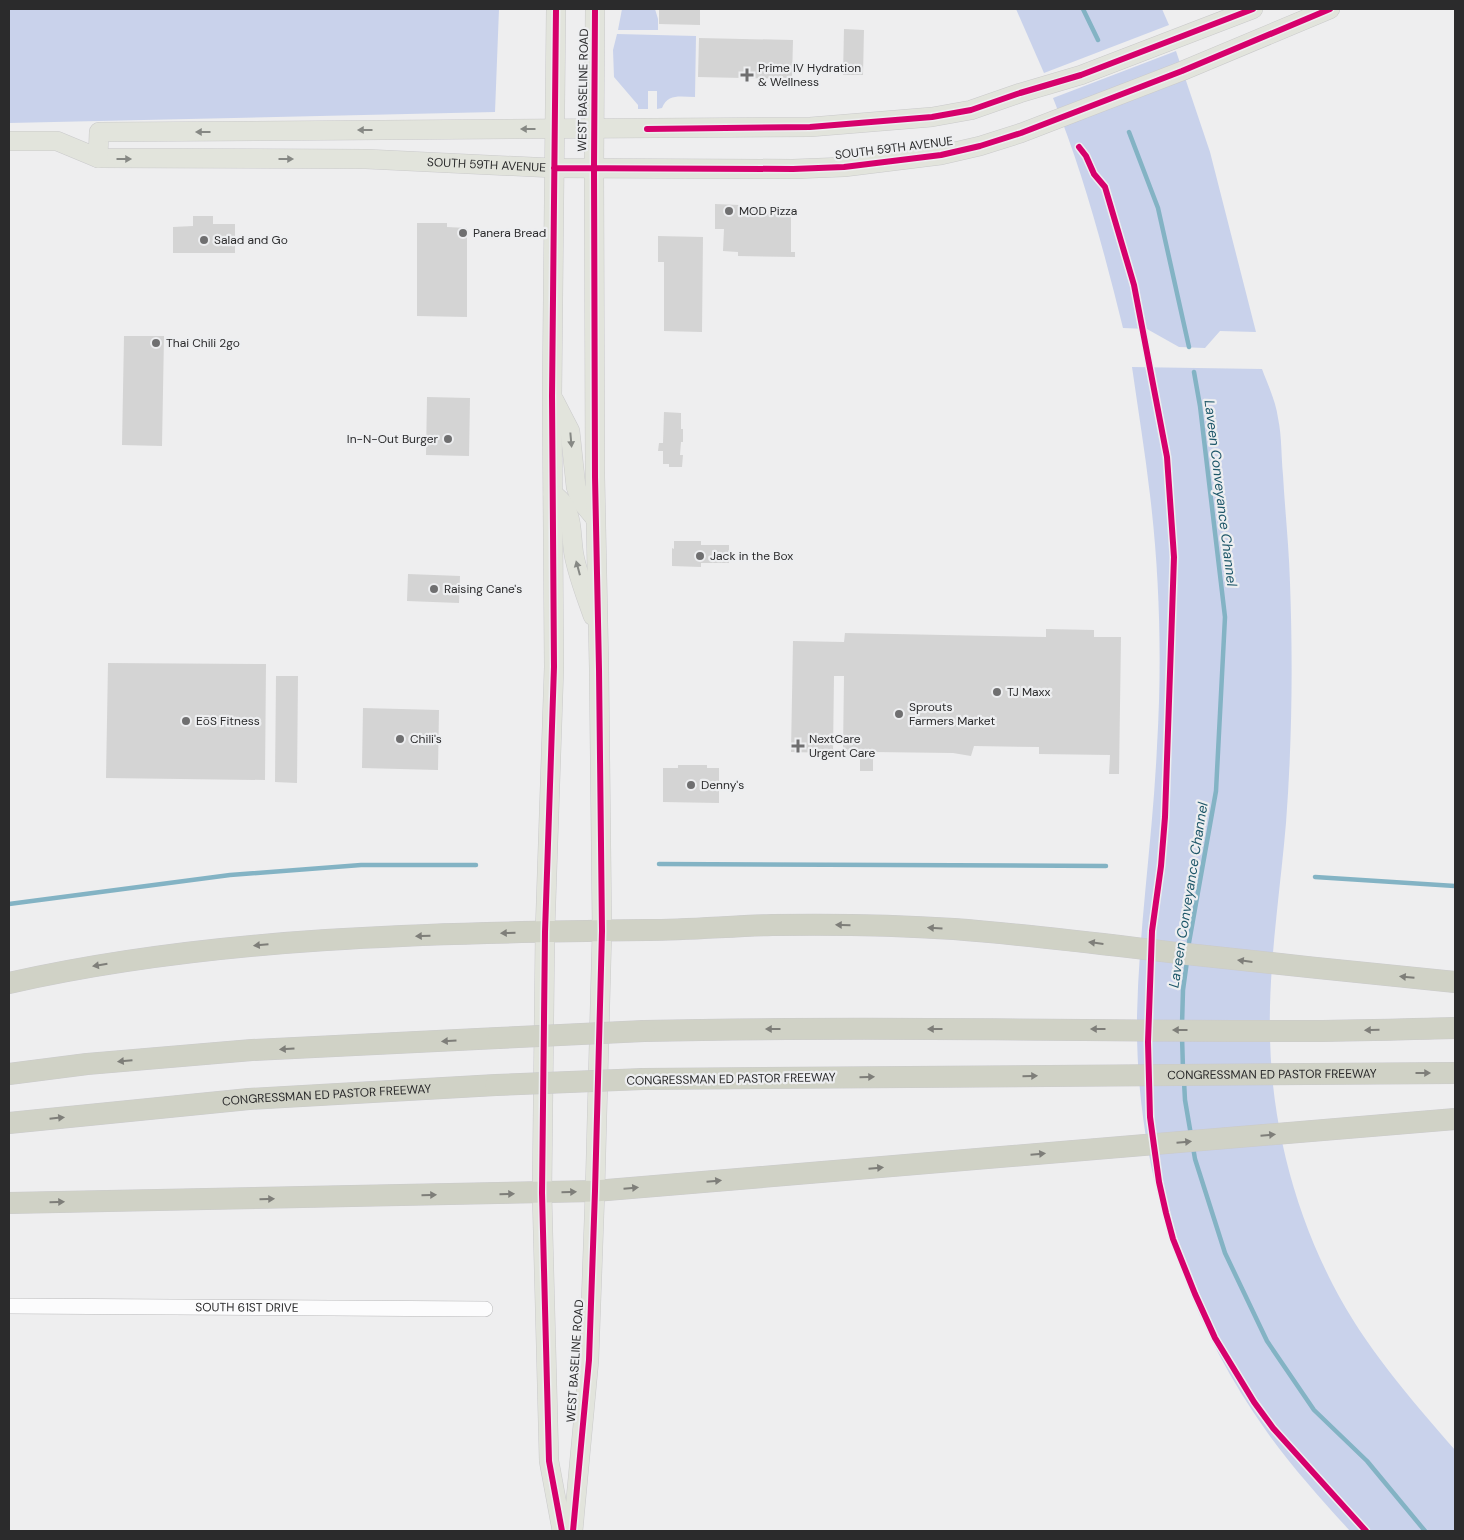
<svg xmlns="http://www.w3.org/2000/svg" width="1464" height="1540" font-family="'DM Sans',sans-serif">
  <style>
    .green { fill: #c9d2eb }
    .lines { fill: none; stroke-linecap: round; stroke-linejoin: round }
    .stream { stroke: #83b3c4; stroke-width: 4.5 }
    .building { fill: #d4d4d4 }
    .minor-casing { stroke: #b9b9ba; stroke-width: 16 }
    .major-casing { stroke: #cacacb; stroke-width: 20 }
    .highway-casing { stroke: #cacacb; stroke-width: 22 }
    .minor { stroke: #fcfcfd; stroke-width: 15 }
    .major { stroke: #e2e4dc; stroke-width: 19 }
    .highway { stroke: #d0d2c6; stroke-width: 21 }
    .highway-bridge-casing { stroke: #cacacb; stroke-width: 22; stroke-linecap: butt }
    .highway-bridge { stroke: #d0d2c6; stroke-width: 21 }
    .cycleway-casing { stroke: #edeef0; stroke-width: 9 }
    .cycleway { stroke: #d6006c; stroke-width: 6 }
    .oneway { fill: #868884 }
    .oneway2 { fill: #7e7e79 }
    .poi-dot { fill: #6f6f70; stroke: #edeef0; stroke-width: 2 }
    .labels { text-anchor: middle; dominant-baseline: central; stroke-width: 4.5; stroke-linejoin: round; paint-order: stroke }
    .poi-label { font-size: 12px; fill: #2b2b2c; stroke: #edeef0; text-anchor: start }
    .street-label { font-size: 12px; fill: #2b2b2c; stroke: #edeef0 }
    .water-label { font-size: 14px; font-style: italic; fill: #1e5769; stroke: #edeef0 }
  </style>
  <rect width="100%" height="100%" fill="#eeeeef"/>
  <path class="green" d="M9 9H499L495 112 9 123Z
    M622 9H655L658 19V30H618Z
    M1016 9H1162L1169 25 1044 73Z
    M617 34 696 36 695 97C681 97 668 93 662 108L657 109V91H648V109H638V105L614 77 613 50Z
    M1176 51 1210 152 1256 332 1220 331 1205 348 1179 347 1147 329 1123 328C1104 251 1083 172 1053 98Z
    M1132 367 1262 369C1268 385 1276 402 1278 418 1282 437 1281 456 1283 475 1285 511 1289 547 1290 583 1293 663 1292 743 1286 823 1280 894 1268 967 1270 1039 1272 1124 1294 1209 1333 1285 1365 1347 1410 1398 1455 1450V1531H1350C1321 1499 1292 1467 1267 1432 1181 1312 1135 1164 1137 1016 1139 926 1153 836 1157 746 1162 663 1160 578 1150 495 1145 452 1138 409 1132 367Z"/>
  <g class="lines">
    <path class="stream" d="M1083 9 1098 40
      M1129 132 1158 208 1189 347
      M659 864 1106 866
      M1315 877 1455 886
      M9 904 230 875 361 865H476
      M1188 948 1216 791 1225 617 1200 406 1194 372
      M1182 1025 1183 990 1187 961
      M1182 1036 1183 1070
      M1184 1081 1185 1100 1191 1135
      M1193 1147 1195 1159 1225 1253 1267 1341 1314 1410 1367 1461 1425 1531"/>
  </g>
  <path class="building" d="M659 9H700V25L659 24Z
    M844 29 864 30 863 75H843Z
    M699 38 793 40 792 79 698 77Z
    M715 204 740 205V210H791V252H795V257L738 256V252L723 251 724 229H715Z
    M193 216H213V224H235V253H173V227L193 226Z
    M417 223H447V227L467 228V317L417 316Z
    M658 236 703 237 702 332 664 331V262H658Z
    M124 336H164L162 446 122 445Z
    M427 397 470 398 469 456 426 455Z
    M664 412 681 413V429H683V442H681L680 455H683L682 467H669V464H663V451H658L659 443H663Z
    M674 541H701V545H729V563H701V567L672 566V548L674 549Z
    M408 574 460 576 459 603 407 601Z
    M1046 629 1094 630V637H1121L1119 774H1109L1110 755 1039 754V747L974 746 971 756 953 753 873 752V771H860V752L843 751 844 676H834L833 753 791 752 793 641 844 642 845 633 1046 637Z
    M108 663 266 664 265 780 106 778Z
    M276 676H298L297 783 275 782Z
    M363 708 439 710 438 770 362 768Z
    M678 765H707V768H719V803L663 802V768H678Z"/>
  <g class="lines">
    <defs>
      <g id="minor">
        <path id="s1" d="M9 1306 485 1309"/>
      </g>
      <g id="major">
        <path d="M556 9 552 396 554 667 545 932 542 1193 549 1461 562 1531"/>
        <path id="s2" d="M9 141H57L98 158 366 159 554 168 793 169 844 167 941 155 980 146 1021 133 1182 71 1330 9"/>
        <path d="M98 158 99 132 810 127 932 117 971 110 1020 93 1081 75 1253 9"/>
        <path d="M554 400 570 431 576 487 581 501 595 518"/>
        <path d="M553 494C557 497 561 500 564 505 573 520 571 538 574 555 578 576 586 596 593 616"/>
        <path d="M573 1531 589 1360 595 1191 602 931 599 669 595 477 594 168 595 9"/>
      </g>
      <g id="highway">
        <path d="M9 983C217 936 435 933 648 930 689 930 731 926 772 925 833 924 894 925 954 929 1032 935 1109 945 1187 954 1276 964 1366 973 1455 982"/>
        <path d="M644 1031C864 1026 1084 1031 1304 1031 1355 1031 1405 1029 1455 1028"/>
        <path d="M9 1074 87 1064 252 1050 498 1038"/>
        <path id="s3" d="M643 1079 1455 1073"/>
        <path id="s4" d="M9 1123 249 1099 496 1085"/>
        <path d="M9 1203 595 1191 1455 1119"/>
      </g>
    </defs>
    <use href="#minor" class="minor-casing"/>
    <use href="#major" class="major-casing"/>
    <use href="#highway" class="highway-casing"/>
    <use href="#minor" class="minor"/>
    <use href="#major" class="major"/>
    <use href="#highway" class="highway"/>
    <defs>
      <path id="highway-bridge" d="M498 1038 644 1031
        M496 1085 643 1079"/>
    </defs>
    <use href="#highway-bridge" class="highway-bridge-casing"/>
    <use href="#highway-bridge" class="highway-bridge"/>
    <defs>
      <path id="cycleway" d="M556 9 552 396 554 667 545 932 542 1193 549 1461 562 1531
        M647 129 810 127 932 117 971 110 1020 93 1081 75 1253 9
        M1079 147 1086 156 1094 174 1105 187 1134 285 1167 457 1174 557 1165 817 1161 866 1152 931 1148 1042 1150 1117 1159 1182 1166 1213 1173 1239 1195 1294 1215 1338 1254 1402 1273 1428 1366 1531
        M554 168 793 169 844 167 941 155 980 146 1021 133 1182 71 1330 9
        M573 1531 589 1360 595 1191 602 931 599 669 595 477 594 168 595 9"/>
    </defs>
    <use href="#cycleway" class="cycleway-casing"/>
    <use href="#cycleway" class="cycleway"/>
  </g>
  <defs><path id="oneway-solid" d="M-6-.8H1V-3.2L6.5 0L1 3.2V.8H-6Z" transform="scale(1.25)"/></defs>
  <g class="oneway">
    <use href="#oneway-solid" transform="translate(528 129) rotate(180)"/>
    <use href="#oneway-solid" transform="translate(365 130) rotate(180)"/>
    <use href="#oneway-solid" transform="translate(203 132) rotate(180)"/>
    <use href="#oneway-solid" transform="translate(124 159)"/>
    <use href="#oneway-solid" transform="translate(286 159)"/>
    <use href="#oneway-solid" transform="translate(571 440) rotate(85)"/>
    <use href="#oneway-solid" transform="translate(578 568) rotate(-105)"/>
  </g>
  <g class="oneway2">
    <use href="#oneway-solid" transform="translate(843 925) rotate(-179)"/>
    <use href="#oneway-solid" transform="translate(935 928) rotate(-177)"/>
    <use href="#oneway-solid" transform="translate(508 933) rotate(178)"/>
    <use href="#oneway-solid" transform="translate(423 936) rotate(178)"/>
    <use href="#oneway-solid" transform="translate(1096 943) rotate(-173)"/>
    <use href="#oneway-solid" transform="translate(261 945) rotate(175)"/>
    <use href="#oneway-solid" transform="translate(1245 961) rotate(-173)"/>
    <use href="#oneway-solid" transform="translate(100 965) rotate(171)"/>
    <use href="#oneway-solid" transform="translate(1407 977) rotate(-175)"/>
    <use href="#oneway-solid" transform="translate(773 1029) rotate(-180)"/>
    <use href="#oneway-solid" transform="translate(935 1029) rotate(-180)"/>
    <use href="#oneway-solid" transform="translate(1098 1029) rotate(-180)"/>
    <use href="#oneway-solid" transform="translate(1180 1030) rotate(-180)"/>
    <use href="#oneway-solid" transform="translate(1372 1030) rotate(179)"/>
    <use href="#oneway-solid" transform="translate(449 1041) rotate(177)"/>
    <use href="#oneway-solid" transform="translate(287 1049) rotate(177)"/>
    <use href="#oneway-solid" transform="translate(125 1061) rotate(175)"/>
    <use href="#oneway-solid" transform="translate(1423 1073)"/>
    <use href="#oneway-solid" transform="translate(1030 1076) rotate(-1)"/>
    <use href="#oneway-solid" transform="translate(867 1077) rotate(-1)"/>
    <use href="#oneway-solid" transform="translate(57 1118) rotate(-6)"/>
    <use href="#oneway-solid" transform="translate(1268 1135) rotate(-5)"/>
    <use href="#oneway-solid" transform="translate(1184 1142) rotate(-5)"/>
    <use href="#oneway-solid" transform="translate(1038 1154) rotate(-5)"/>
    <use href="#oneway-solid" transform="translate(876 1168) rotate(-5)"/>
    <use href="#oneway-solid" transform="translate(714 1181) rotate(-5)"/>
    <use href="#oneway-solid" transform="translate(631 1188) rotate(-5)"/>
    <use href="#oneway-solid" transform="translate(569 1192) rotate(-2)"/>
    <use href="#oneway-solid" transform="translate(507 1194) rotate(-1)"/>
    <use href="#oneway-solid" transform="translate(429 1195) rotate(-1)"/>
    <use href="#oneway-solid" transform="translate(267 1199) rotate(-1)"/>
    <use href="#oneway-solid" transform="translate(57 1202) rotate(-1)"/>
  </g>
  <g class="poi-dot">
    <path d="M744.5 67.5h5v5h5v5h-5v5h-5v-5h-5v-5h5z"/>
    <circle cx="729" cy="211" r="5"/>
    <circle cx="463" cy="233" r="5"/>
    <circle cx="204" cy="240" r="5"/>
    <circle cx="156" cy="343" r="5"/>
    <circle cx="448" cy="439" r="5"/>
    <circle cx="700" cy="556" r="5"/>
    <circle cx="434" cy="589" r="5"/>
    <circle cx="997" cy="692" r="5"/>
    <circle cx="899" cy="714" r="5"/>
    <circle cx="186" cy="721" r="5"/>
    <circle cx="400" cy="739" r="5"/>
    <path d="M795.5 738.5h5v5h5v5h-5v5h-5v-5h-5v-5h5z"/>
    <circle cx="691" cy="785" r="5"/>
  </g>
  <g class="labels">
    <g class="poi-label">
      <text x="758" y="68">Prime IV Hydration<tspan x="758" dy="14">&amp; Wellness</tspan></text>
      <text x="739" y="211">MOD Pizza</text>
      <text x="473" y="233">Panera Bread</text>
      <text x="214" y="240">Salad and Go</text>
      <text x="166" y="343">Thai Chili 2go</text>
      <text x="438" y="439" text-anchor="end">In-N-Out Burger</text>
      <text x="710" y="556">Jack in the Box</text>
      <text x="444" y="589">Raising Cane's</text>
      <text x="1007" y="692">TJ Maxx</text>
      <text x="909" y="707">Sprouts<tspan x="909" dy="14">Farmers Market</tspan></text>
      <text x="196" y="721">EōS Fitness</text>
      <text x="410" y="739">Chili's</text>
      <text x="809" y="739">NextCare<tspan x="809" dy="14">Urgent Care</tspan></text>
      <text x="701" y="785">Denny's</text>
    </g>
    <g class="street-label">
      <text transform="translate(583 90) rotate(-89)">WEST BASELINE ROAD</text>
      <text transform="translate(894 148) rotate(-7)">SOUTH 59TH AVENUE</text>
      <text stroke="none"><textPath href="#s2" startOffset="481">SOUTH 59TH AVENUE</textPath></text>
      <text stroke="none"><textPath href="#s3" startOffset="629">CONGRESSMAN ED PASTOR FREEWAY</textPath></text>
      <text transform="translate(731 1079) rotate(-1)">CONGRESSMAN ED PASTOR FREEWAY</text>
      <text stroke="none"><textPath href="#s4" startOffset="319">CONGRESSMAN ED PASTOR FREEWAY</textPath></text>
      <text stroke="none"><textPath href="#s1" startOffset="238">SOUTH 61ST DRIVE</textPath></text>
      <text transform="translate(575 1361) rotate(-86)">WEST BASELINE ROAD</text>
    </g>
    <g class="water-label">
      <text transform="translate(1221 493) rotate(83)">Laveen Conveyance Channel</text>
      <text transform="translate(1188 895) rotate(-81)">Laveen Conveyance Channel</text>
    </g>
  </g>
  <rect width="1464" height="1540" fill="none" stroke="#2b2b2c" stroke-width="20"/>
</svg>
